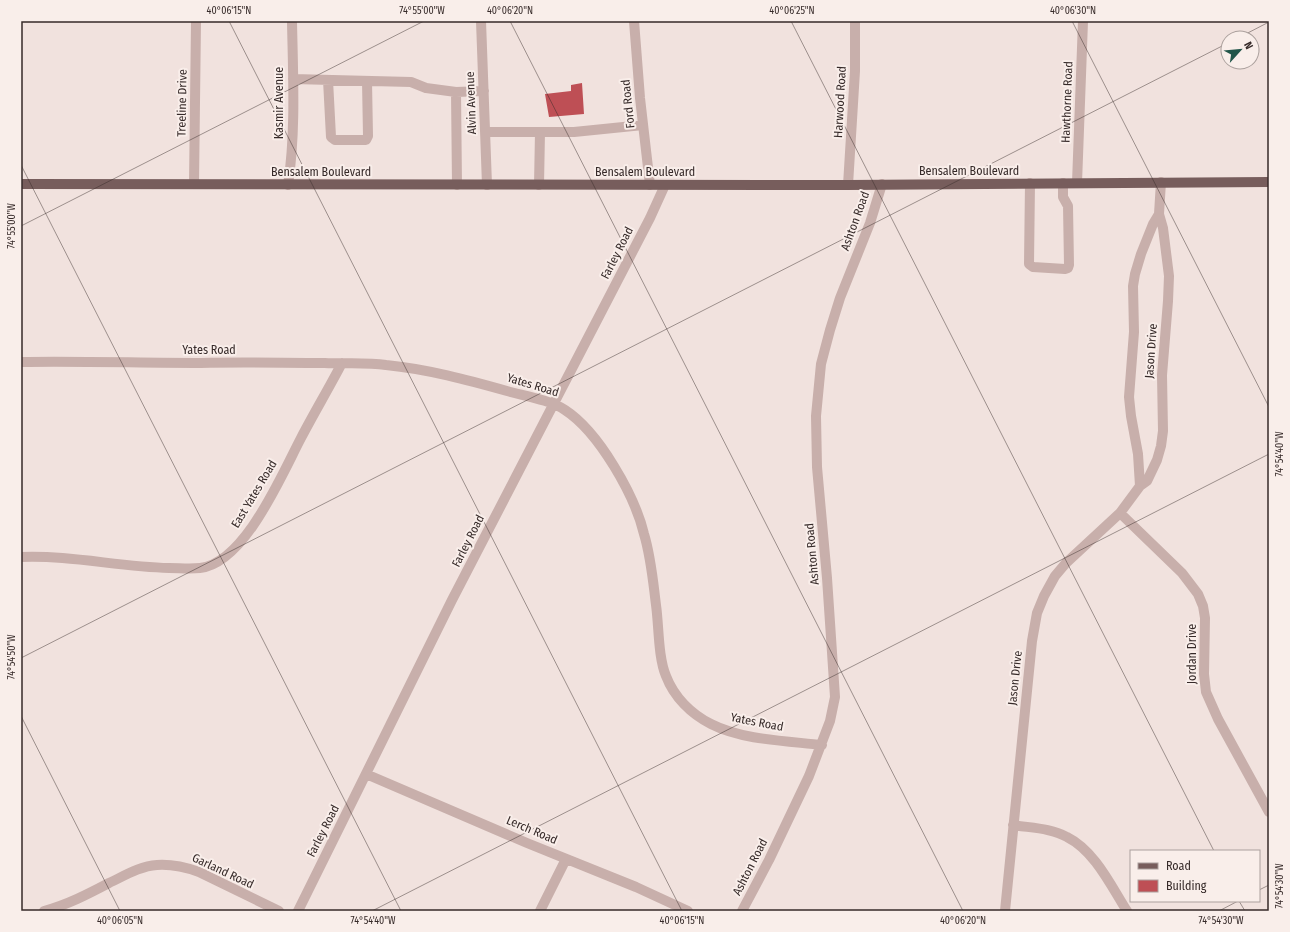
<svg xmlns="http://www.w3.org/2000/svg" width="1290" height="932" font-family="'Fira Sans Condensed',sans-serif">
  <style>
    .building { fill: #be4f55 }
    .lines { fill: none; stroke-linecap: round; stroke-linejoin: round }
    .minor { stroke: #c8afab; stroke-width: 10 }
    .major { stroke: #775d5c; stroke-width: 10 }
    .ticks { fill: none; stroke: #362a29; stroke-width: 1; stroke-opacity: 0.45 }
    .labels { text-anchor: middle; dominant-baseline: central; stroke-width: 4; stroke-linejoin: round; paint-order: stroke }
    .street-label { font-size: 12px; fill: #362a29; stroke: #f9eeea }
    .neatline { fill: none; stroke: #362a29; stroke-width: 1.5 }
    .ticks-label { font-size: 10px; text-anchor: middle; fill: #362a29 }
  </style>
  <rect width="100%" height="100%" fill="#f1e2de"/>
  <path class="building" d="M582 83 584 114 549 117 545 94 571 91V85Z"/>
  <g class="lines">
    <path class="minor" d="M481 21 487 185
      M634 21 640 98 650 185
      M293 79 411 82 426 88 456 92
      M328 80 331 137 335 140H366L368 136 367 81
      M485 132H574L643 125
      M1030 183 1029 264 1033 267 1065 269 1068 268 1069 265 1068 206 1063 197V183
      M1077 183 1083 21
      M194 184 196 21
      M288 185C296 131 293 76 292 21
      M457 185 456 92 484 91
      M539 185 540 132
      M848 185 855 71V21
      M21 362C81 361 141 363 201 363 242 362 283 363 325 363 345 364 366 362 386 365 427 369 468 380 507 391 525 396 550 400 565 410 599 432 635 496 644 534 651 557 653 581 656 605 659 626 658 657 666 676 674 697 691 714 711 724 742 740 787 741 822 745
      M1140 486 1138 454 1131 416 1129 397 1134 332 1133 286 1135 274 1141 254 1153 224 1159 214
      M1120 513 1182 573 1198 594 1203 606 1205 618 1204 674 1206 692 1218 719 1269 812
      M21 557C71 555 119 567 169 568 179 568 190 569 200 568 245 563 282 474 301 438 314 413 329 388 342 363
      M366 774 527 843 636 887 688 911
      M1013 825C1031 828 1051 828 1067 837 1095 851 1111 886 1127 911
      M44 911C67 905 88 894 109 883 124 876 140 866 157 865 172 864 185 867 199 872L279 911
      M298 911 452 600 650 218 665 185
      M540 911 566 859
      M742 911 769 860 809 776 830 721 835 697 827 578 817 467 816 416 821 364 830 330 840 298 870 223 882 184
      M1005 911 1032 641 1037 613 1044 596 1055 576 1066 563 1120 513 1140 486 1147 481 1157 460 1161 446 1163 431 1162 375 1168 301 1169 276 1163 228 1159 214 1161 182"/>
    <path class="major" d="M21 184 848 185 1269 182"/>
  </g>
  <path class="ticks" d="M229 21 682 911M510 21 963 911M791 21 1214 851M1072 21 1269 407M1238 38 1269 22M21 165 401 911M21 226 424 21M21 658 1228 43M21 716 120 911M1259 890 1269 885M1239 901 1245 911M372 911 1269 454M1219 911 1238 901"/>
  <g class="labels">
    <g class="street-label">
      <text transform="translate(840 102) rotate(-87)">Harwood Road</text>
      <text transform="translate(1067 102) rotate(-88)">Hawthorne Road</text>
      <text transform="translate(182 103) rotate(-89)">Treeline Drive</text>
      <text transform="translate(279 103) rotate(-90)">Kasmir Avenue</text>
      <text transform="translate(471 103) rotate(-92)">Alvin Avenue</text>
      <text transform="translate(628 104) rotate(-96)">Ford Road</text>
      <text x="969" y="171">Bensalem Boulevard</text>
      <text x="321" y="172">Bensalem Boulevard</text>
      <text x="645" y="172">Bensalem Boulevard</text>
      <text transform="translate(855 221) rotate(-70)">Ashton Road</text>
      <text transform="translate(617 253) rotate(-63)">Farley Road</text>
      <text x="209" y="350">Yates Road</text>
      <text transform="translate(1151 351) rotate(-86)">Jason Drive</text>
      <text transform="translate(533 385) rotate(17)">Yates Road</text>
      <text transform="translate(254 494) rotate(-59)">East Yates Road</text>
      <text transform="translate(468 541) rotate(-63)">Farley Road</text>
      <text transform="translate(812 554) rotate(-95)">Ashton Road</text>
      <text transform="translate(1192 654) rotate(-90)">Jordan Drive</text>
      <text transform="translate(1015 678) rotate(-84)">Jason Drive</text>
      <text transform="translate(757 722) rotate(11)">Yates Road</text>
      <text transform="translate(532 830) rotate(23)">Lerch Road</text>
      <text transform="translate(323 831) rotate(-63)">Farley Road</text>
      <text transform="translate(750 867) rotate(-63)">Ashton Road</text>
      <text transform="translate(223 871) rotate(25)">Garland Road</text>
    </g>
  </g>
  <rect width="1290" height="932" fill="none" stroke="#f9eeea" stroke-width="44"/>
  <rect x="1130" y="850" width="130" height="52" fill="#f9eeea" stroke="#aba09d"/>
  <rect x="1138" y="863" width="20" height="6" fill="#775d5c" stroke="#aba09d"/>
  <text x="1166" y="870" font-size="12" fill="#362a29">Road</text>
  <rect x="1138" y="880" width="20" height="12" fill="#be4f55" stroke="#aba09d"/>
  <text x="1166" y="890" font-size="12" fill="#362a29">Building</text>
  <g transform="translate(1240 50) rotate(63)"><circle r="19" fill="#f9eeea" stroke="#aba09d"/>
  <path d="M0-3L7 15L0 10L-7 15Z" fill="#225549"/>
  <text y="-6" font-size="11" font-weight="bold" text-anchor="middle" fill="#362a29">N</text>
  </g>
  <rect x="22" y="22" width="1246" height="888" class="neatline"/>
  <g class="ticks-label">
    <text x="229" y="14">40°06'15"N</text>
    <text x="422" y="14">74°55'00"W</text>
    <text x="510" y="14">40°06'20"N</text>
    <text x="792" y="14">40°06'25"N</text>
    <text x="1073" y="14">40°06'30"N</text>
    <text transform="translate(11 226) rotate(-90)" y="4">74°55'00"W</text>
    <text transform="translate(1279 454) rotate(-90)" y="4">74°54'40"W</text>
    <text transform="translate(11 657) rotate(-90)" y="4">74°54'50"W</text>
    <text transform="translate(1279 886) rotate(-90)" y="4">74°54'30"W</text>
    <text x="120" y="924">40°06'05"N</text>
    <text x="373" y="924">74°54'40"W</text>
    <text x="682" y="924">40°06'15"N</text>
    <text x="963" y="924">40°06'20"N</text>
    <text x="1221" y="924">74°54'30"W</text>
  </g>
</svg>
